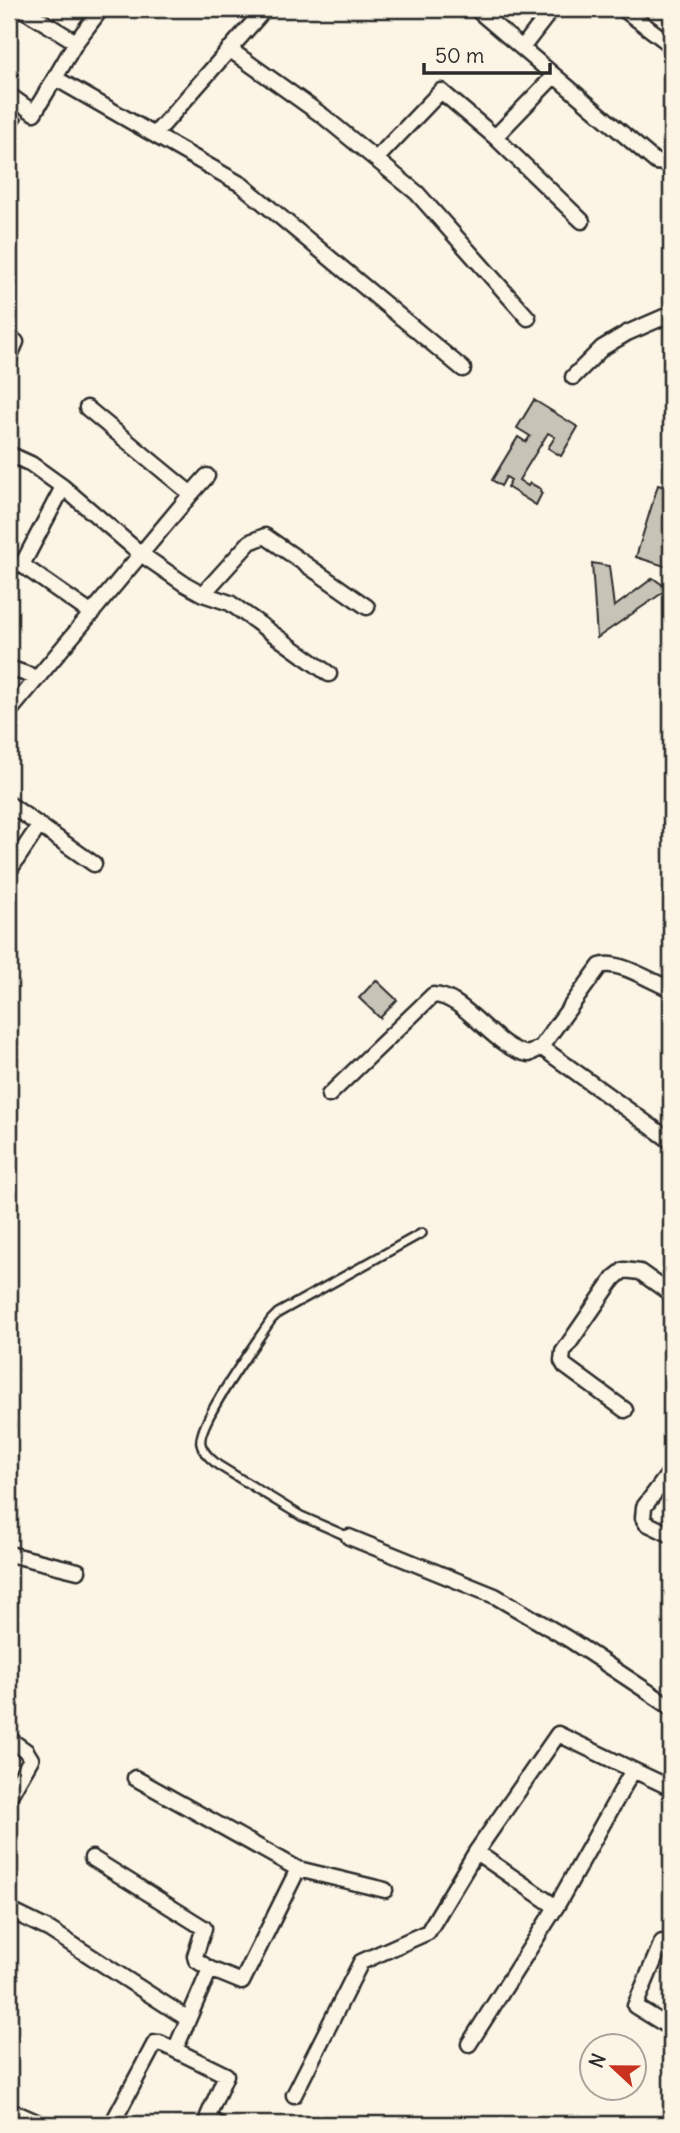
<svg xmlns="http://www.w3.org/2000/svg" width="680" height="2133" font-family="Delius,sans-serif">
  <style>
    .building { fill: #c8c3b7; stroke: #2b2b2b; stroke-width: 2 }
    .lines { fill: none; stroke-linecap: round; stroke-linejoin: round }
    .service-casing { stroke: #2b2b2b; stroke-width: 12 }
    .minor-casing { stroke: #2b2b2b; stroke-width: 19 }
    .service { stroke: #fcf5e5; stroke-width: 7 }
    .minor { stroke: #fcf5e5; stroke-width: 14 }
  </style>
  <rect width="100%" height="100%" fill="#fcf5e5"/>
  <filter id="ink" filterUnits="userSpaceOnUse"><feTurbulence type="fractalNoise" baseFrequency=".0143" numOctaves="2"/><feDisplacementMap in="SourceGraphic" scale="14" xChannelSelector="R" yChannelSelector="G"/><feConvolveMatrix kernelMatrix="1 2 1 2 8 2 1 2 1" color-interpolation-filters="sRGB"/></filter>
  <g filter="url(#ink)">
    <path class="building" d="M9 109 22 119 9 136Z
      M534 400 578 427 561 456 548 448 555 437 548 433 519 480 528 486 530 483 541 489 540 492 542 493 536 505 507 487 511 480 506 477 501 486 492 480 518 437 526 442 530 436 517 428Z
      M658 485 671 489V568L636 557Z
      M592 563 609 566 614 607 653 578 668 589 597 638Z
      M376 980 397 1000 380 1018 359 998Z"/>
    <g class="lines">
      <defs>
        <path id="service" d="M349 1537 301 1516 218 1465C211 1459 203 1453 201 1444 196 1424 258 1340 271 1320L278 1313 422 1233"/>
        <path id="minor" d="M22 9 76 42
          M101 9 76 42 55 78 242 185 463 369
          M476 9 656 162 671 164
          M623 9 671 45
          M522 48 552 9
          M229 49 323 116 417 193 528 318
          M9 95 34 113 55 78
          M155 134 265 9
          M495 137 582 221
          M376 159 441 91 495 137 554 76
          M9 358 16 342
          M573 377 602 348 627 333 671 314
          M9 454 31 464 63 487 141 554 183 583 203 594 230 603 329 674
          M63 487 22 565 92 614
          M191 494 207 476
          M203 594 250 542 265 536 367 607
          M9 668 38 678
          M9 712 191 494 87 408
          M9 804 94 864
          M9 871 39 826
          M541 1047 671 1141
          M329 1095 433 995C465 995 495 1050 529 1054L541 1047 600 966C617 959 652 982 671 989
          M625 1410 565 1366 562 1361 563 1352 614 1278 624 1270 640 1272 671 1294
          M671 1471 644 1507 643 1518 646 1523 671 1535
          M349 1537 495 1596 570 1640 671 1707
          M9 1554 78 1571
          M9 1739 26 1751 31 1759 9 1797
          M135 1778 298 1869
          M476 1852 558 1734 633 1770
          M92 1858 204 1928 195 1956 196 1960 210 1969
          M9 1910 50 1930 188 2019
          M662 1942 635 2006 671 2028
          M469 2044 556 1907
          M294 2095 361 1962 428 1932 476 1852 556 1907 633 1770 671 1788
          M9 2110 41 2124
          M112 2124 155 2043H160L175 2050
          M218 2124 211 2120 208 2116 226 2075 175 2050 210 1969 242 1982 298 1869 385 1890"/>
      </defs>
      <use href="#service" class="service-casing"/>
      <use href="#minor" class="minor-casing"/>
      <use href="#service" class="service"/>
      <use href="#minor" class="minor"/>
    </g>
  </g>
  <rect width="680" height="2133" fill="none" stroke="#fcf5e5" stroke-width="35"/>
  <rect x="18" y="18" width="645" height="2098" fill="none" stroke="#2b2b2b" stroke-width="2.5" filter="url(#ink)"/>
  <g transform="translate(613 2067) rotate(292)"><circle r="33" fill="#fcf5e5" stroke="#a8a49b" stroke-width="2"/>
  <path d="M0-5L12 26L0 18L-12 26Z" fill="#c8321e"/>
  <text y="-10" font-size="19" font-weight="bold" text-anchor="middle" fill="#2b2b2b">N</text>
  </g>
  <path d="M424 63v10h126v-10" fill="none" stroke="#2b2b2b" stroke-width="3.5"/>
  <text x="435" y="63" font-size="21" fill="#2b2b2b" stroke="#fcf5e5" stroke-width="5" paint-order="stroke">50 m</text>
</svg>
